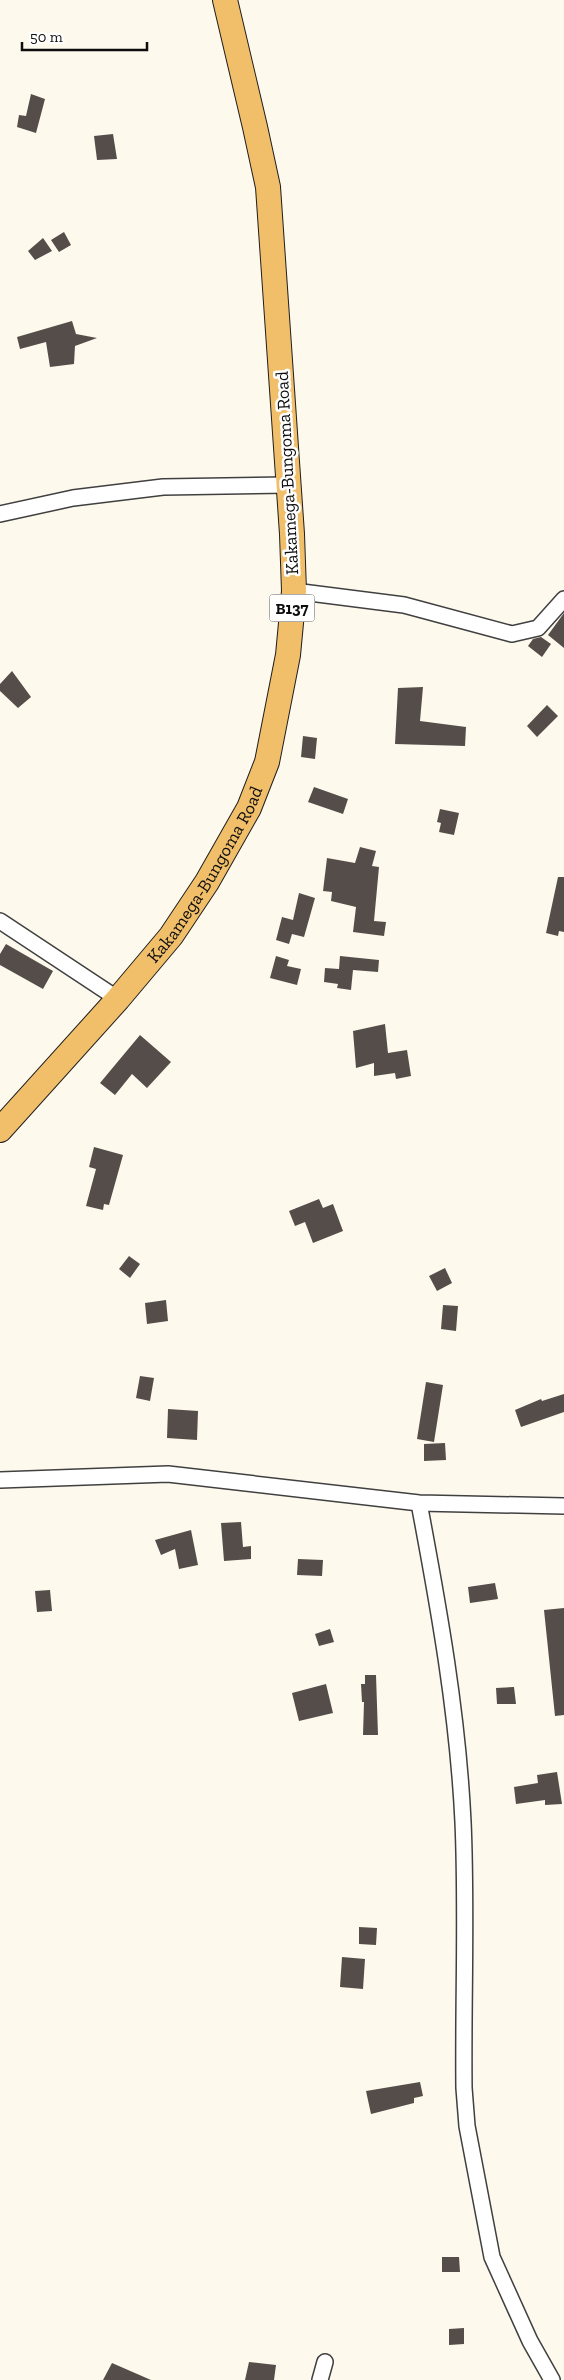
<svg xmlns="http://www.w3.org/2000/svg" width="564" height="2380" font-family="'Zilla Slab',serif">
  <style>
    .building { fill: #554d4a }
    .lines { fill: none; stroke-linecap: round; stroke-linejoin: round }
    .street-casing { stroke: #404040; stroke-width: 18 }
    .primary-casing { stroke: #1e1e1e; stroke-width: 26 }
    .street { stroke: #fff; stroke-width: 15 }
    .primary { stroke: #f1bf6a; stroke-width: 24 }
    .labels { text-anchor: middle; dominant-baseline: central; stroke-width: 5; stroke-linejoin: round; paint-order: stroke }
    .shield { fill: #fff; stroke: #565656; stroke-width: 1 }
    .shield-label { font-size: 16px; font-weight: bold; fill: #0d0d0d }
    .street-label { font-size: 18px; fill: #0d0d0d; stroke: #fff }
  </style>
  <rect width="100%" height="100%" fill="#fef9ed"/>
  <path class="building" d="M31 94 45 99 36 133 17 127 19 115 26 116Z
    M113 134 117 159 97 160 94 136Z
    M64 232 71 245 59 252 51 240Z
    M43 238 52 251 35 260 28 251Z
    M72 321 76 334 97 338 75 346 74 364 50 367 46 342 20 349 17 337Z
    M564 613V648L548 635Z
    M541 637 551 644 542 657 528 646 533 639Z
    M12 671 31 697 18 708 0 691V684Z
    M423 687 420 721 466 727 465 746 395 744 398 688Z
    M547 705 558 716 537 737 527 726Z
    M303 736 317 738 315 759 301 757Z
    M314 787 348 799 343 814 308 802Z
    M440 809 459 813 454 835 439 832 441 823 437 822Z
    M360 847 376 851 372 866 379 867 374 921 386 922 384 936 353 932 356 907 331 901 332 892 323 891 327 858 355 863Z
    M558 877H564V932L559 931 558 936 546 933Z
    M299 893 315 898 304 937 292 934 289 944 276 940 282 917 293 920Z
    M6 944 53 971 43 989 0 965V954Z
    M276 956 289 960 287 966 301 969 297 985 270 978Z
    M340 956 379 960 378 972 353 970 351 990 337 988 338 984 324 982 325 968 339 969Z
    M385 1024 388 1053 407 1050 411 1076 396 1079 395 1073 374 1076V1063L356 1068 353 1031Z
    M140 1035 171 1062 147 1088 132 1074 115 1095 100 1083Z
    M94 1147 123 1155 109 1205 104 1204 103 1210 86 1206 96 1169 89 1167Z
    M319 1199 323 1208 333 1204 343 1231 313 1243 305 1222 295 1226 289 1211Z
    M129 1256 140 1264 130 1278 119 1269Z
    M445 1268 452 1283 437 1291 429 1276Z
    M166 1300 168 1321 147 1324 145 1303Z
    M443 1305 458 1306 456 1331 441 1329Z
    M140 1376 154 1378 150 1401 136 1398Z
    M426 1382 443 1385 434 1442 417 1439Z
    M564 1394V1412L521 1427 515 1410 541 1399 542 1401Z
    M168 1409 198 1411 197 1440 167 1438Z
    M445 1443 446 1460 424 1461V1444Z
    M241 1522 243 1547 251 1546V1559L224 1561 221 1523Z
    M191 1530 198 1565 179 1569 175 1549 161 1555 155 1540Z
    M298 1559 323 1560 322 1576 297 1575Z
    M495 1583 498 1599 470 1603 468 1587Z
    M50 1590 52 1611 37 1612 35 1591Z
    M564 1608V1715L555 1716 544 1610Z
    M330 1629 334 1642 319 1646 315 1634Z
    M365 1675H376L378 1735H363L364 1702H362L361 1684H365Z
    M326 1684 333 1713 299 1721 292 1693Z
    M514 1687 516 1704H497L496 1688Z
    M557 1772 562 1804 545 1805V1800L516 1804 514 1787 538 1783 537 1775Z
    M359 1927 377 1928 376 1945 359 1944Z
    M342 1957 365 1959 363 1989 340 1987Z
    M420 2082 423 2096 414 2098V2103L371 2114 366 2091Z
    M442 2257H459L460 2272H442Z
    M464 2328V2344L449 2345V2329Z
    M249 2362 276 2365 274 2380H245Z
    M112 2363 151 2380H103Z"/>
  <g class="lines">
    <defs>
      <path id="street" d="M0 514 73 498 163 487 288 485
        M294 591 404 605 512 634 538 628 564 599
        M0 921 118 999
        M0 1480 168 1474 419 1503 564 1506
        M419 1503C439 1609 458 1715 463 1822 467 1910 463 1999 464 2088L467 2126 492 2257 530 2341 552 2380
        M320 2380 325 2362"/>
      <g id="primary">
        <path id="s1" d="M0 1130 118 999 171 936 207 882 249 808 267 762 288 655 294 591 292 534 268 187 255 127 225 0"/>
      </g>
    </defs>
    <use href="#street" class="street-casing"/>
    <use href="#primary" class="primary-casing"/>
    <use href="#street" class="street"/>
    <use href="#primary" class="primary"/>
  </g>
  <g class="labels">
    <rect class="shield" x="269.5" y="594.5" width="45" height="27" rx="4"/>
    <g class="shield-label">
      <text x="292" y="608">B137</text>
    </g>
    <g class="street-label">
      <text transform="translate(287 473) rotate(-93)">Kakamega-Bungoma Road</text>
      <text stroke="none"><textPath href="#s1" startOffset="329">Kakamega-Bungoma Road</textPath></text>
    </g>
  </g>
  <path d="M22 42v8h125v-8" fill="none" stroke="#0d0d0d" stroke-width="2.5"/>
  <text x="30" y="42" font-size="15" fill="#0d0d0d" stroke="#ffffff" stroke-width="4" paint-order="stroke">50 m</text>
</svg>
